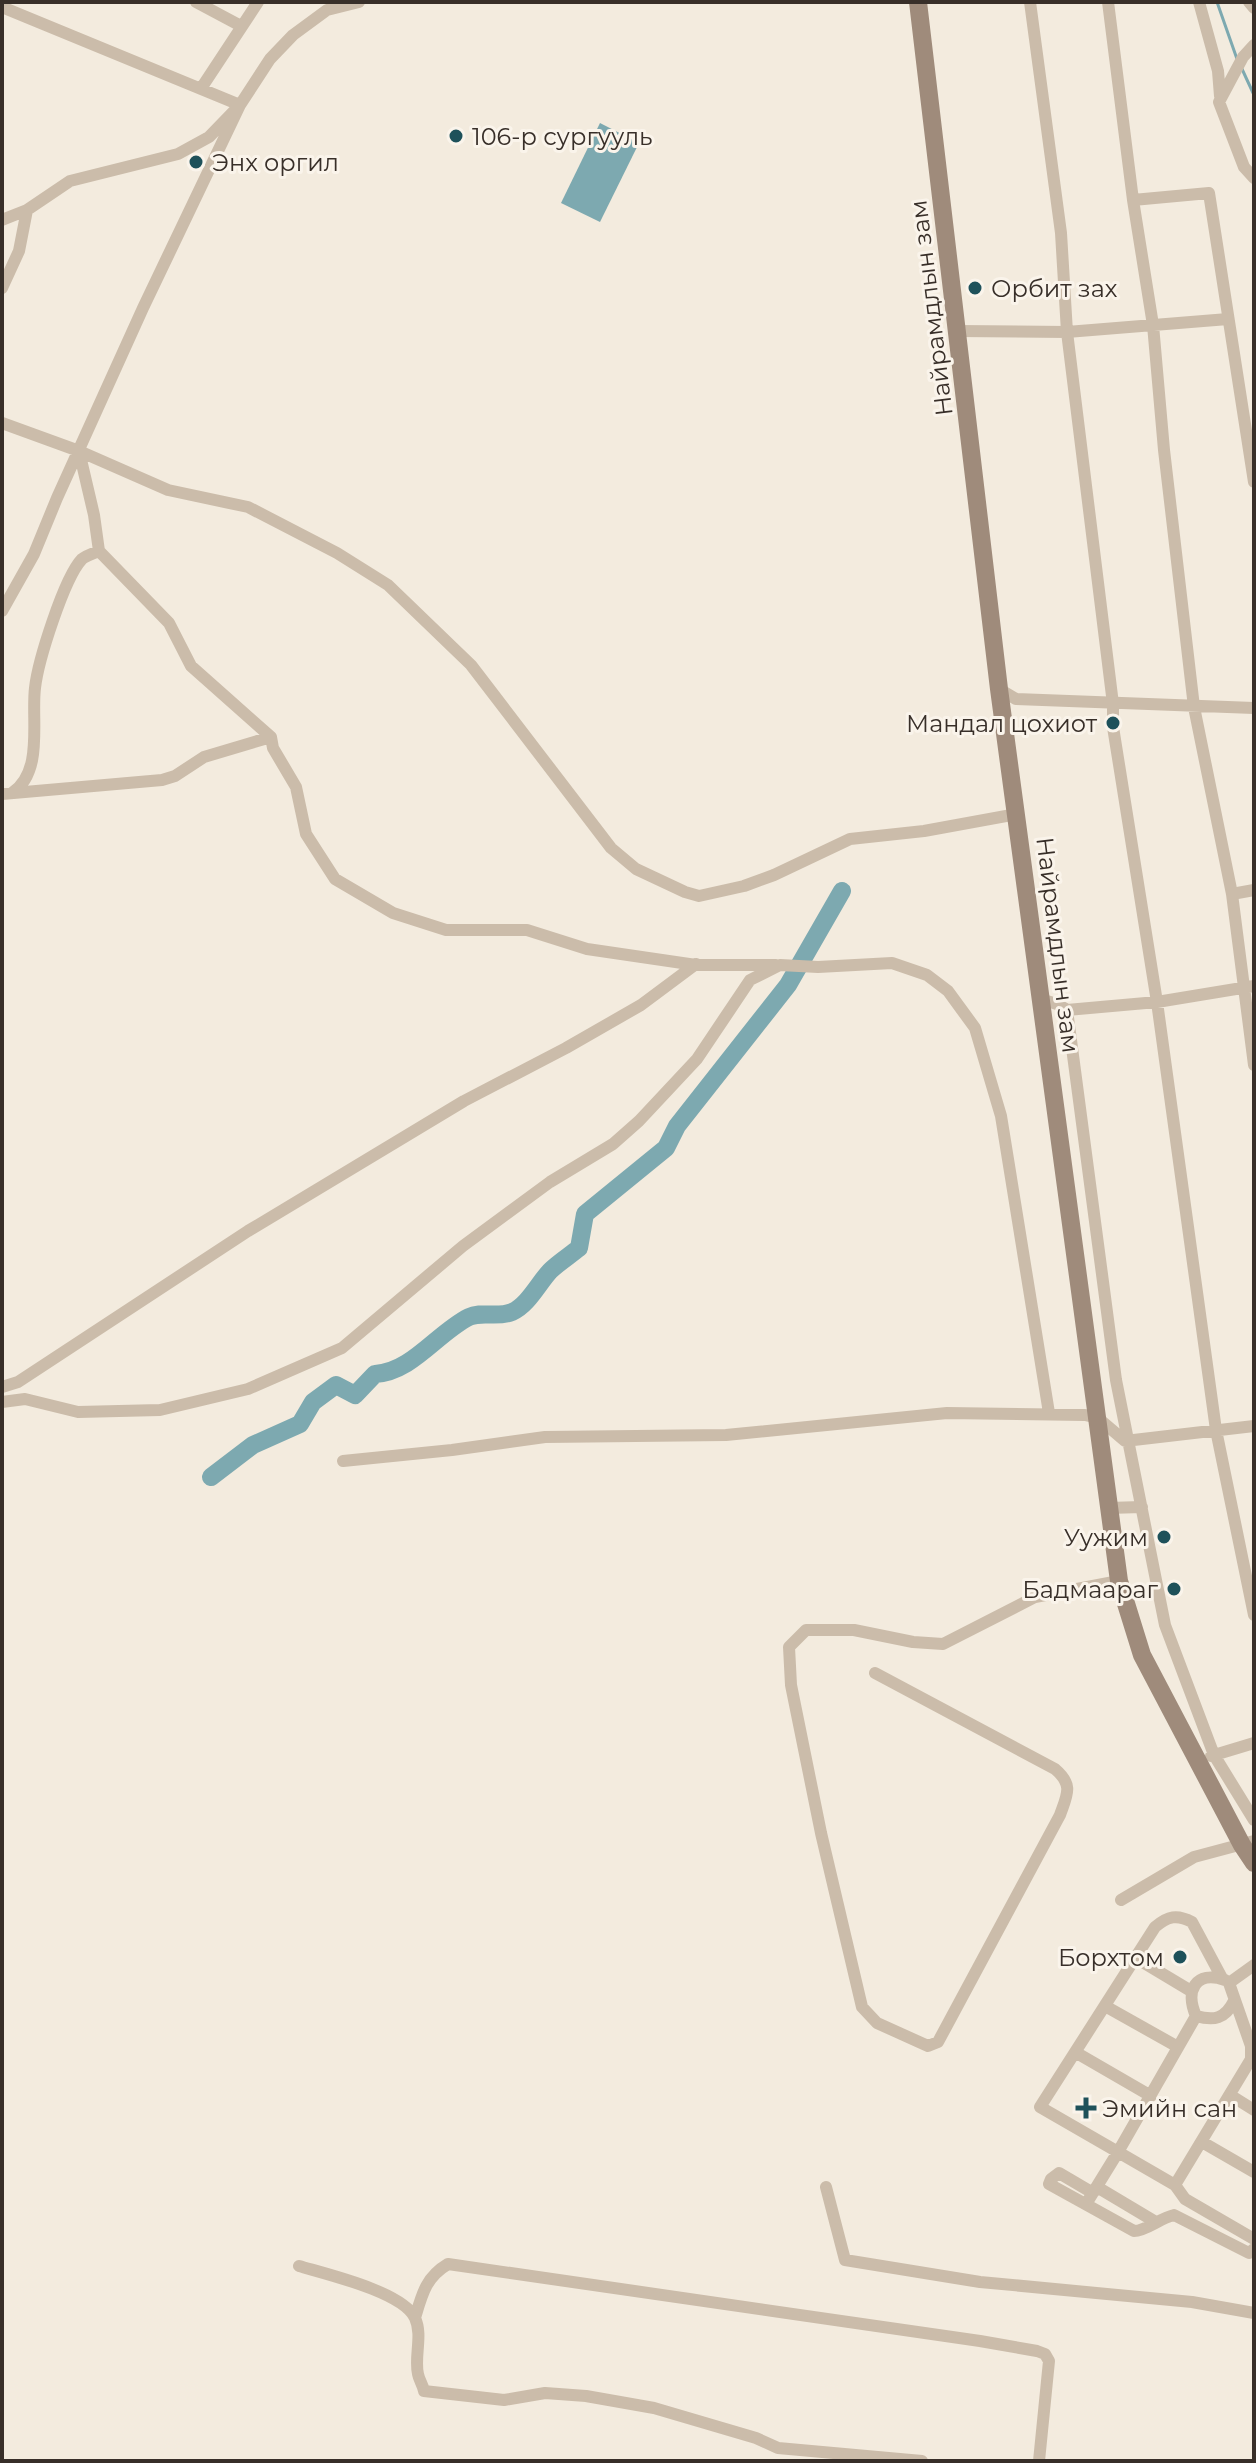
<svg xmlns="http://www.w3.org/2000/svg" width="1256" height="2463" font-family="Montserrat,sans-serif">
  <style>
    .water { fill: #7da9b0 }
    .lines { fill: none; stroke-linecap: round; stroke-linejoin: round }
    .stream { stroke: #7da9b0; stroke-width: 3 }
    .river { stroke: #7da9b0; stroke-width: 18 }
    .minor { stroke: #cbbcaa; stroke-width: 12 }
    .secondary { stroke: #9f8b7b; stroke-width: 18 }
    .poi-dot { fill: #1e515a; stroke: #faf4eb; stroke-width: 3 }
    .labels { text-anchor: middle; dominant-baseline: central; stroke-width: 6; stroke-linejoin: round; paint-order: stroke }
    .poi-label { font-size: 24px; fill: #382f29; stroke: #faf4eb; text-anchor: start }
    .street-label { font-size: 24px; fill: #382f29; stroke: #faf4eb }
  </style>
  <rect width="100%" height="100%" fill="#f3ebde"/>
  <path class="water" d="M600 123 639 143 600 222 561 203Z"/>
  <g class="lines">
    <path class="stream" d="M1217 2 1237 59
      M1242 69 1254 95"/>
    <path class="river" d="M211 1477 253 1445 300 1424 313 1402 336 1385 355 1395 375 1374C412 1372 437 1333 469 1317 481 1311 498 1318 512 1312 528 1305 538 1284 550 1271 558 1263 569 1256 579 1248L585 1214 666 1148 677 1126 788 985 842 891"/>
    <path class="minor" d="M196 2 241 26
      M1030 2 1061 233 1067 332 1113 704V727L1157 1002 1216 1430 1254 1615
      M1108 2 1133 200 1153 325 1164 450 1194 707 1232 894 1254 1065
      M1199 2 1218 71 1220 96
      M1249 2 1254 8
      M2 7 240 105 143 308 57 498 34 554 2 611
      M1254 45 1243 57 1219 102 1244 167 1254 178
      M202 87 258 2
      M1133 200 1209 193 1254 482
      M2 220 27 210 70 181 178 154 209 137 240 105 270 59 293 35 327 10 359 2
      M2 288 19 251 27 210
      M958 331 1067 332 1228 319
      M2 423 79 451 168 490 248 507 337 553 388 585 471 665 611 848 636 869 685 892 699 896 744 886 774 875 850 839 924 831 1017 814
      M79 451 94 515 99 551 169 623 191 666 271 737 273 748 296 787 306 834 335 879 393 913 446 930H527L587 949 696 965H776
      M999 689 1016 699 1254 708
      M12 793C44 772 31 720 35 688 38 661 64 578 82 559 86 556 94 553 99 551
      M2 794 162 780 175 776 204 757 271 737
      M1232 894 1254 890
      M1040 999 1057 1004 1067 1010 1157 1002 1254 986
      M1067 1010 1116 1380 1165 1625 1214 1755 1254 1820
      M2 1387 18 1382 248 1231 464 1101 566 1048 641 1005 696 964
      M2 1402 25 1399 78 1412 160 1410 248 1389 342 1348 463 1246 550 1182 613 1144 639 1121 697 1059 750 980 780 965 818 967 892 963 927 975 948 991 975 1028 1001 1116 1049 1413
      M343 1461 452 1450 545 1437 726 1435 947 1413 1085 1415 1098 1418 1125 1441 1254 1426
      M1108 1508 1142 1507
      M875 1673 1055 1769C1074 1785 1067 1795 1060 1815L938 2042 928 2046 877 2023 862 2007 821 1833 791 1685 789 1647 806 1630H854L913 1642 943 1644 1035 1597 1119 1581
      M1211 1756 1254 1743
      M1121 1900 1194 1857 1254 1841
      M1136 1958 1191 1991
      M1225 1980C1195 1970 1185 1991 1196 2016 1214 2021 1225 2019 1234 2001
      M1105 2006 1178 2047
      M1196 2016 1118 2152 1175 2185 1251 2059V2046L1229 1983 1254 1965
      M1075 2052 1151 2096
      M1230 2095 1254 2110
      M1202 2142 1254 2172
      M1175 2185 1185 2199 1254 2239
      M826 2187 845 2260 980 2282 1192 2302 1254 2313
      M1097 2187 1154 2221
      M1093 2193 1059 2173 1051 2179 1049 2184 1134 2231C1146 2231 1160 2218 1174 2215L1249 2253 1254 2249
      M1086 2204 1118 2152 1040 2107 1155 1927C1168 1916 1177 1914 1192 1922L1222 1978
      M299 2266C326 2274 403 2292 415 2318 423 2335 414 2357 418 2374 419 2380 423 2385 424 2391L504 2400 545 2393 586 2396 654 2408 756 2438 778 2448 922 2461
      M415 2318C422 2294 426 2277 448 2264L980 2341 1037 2351 1045 2354 1049 2361 1039 2461"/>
    <path class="secondary" d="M918 2 999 689 1119 1581 1142 1655 1242 1845 1254 1863"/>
  </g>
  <g class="poi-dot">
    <circle cx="456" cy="136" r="8"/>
    <circle cx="196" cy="162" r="8"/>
    <circle cx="975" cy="288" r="8"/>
    <circle cx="1113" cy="723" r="8"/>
    <circle cx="1164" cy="1537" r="8"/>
    <circle cx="1174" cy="1589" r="8"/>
    <circle cx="1180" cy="1957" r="8"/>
    <path d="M1082 2096h8v8h8v8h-8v8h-8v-8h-8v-8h8z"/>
  </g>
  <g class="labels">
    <g class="poi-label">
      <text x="472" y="136">106-р сургууль</text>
      <text x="212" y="162">Энх оргил</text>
      <text x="991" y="288">Орбит зах</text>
      <text x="1097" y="723" text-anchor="end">Мандал цохиот</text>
      <text x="1148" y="1537" text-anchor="end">Уужим</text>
      <text x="1158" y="1589" text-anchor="end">Бадмаараг</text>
      <text x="1164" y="1957" text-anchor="end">Борхтом</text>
      <text x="1102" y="2108">Эмийн сан</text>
    </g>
    <g class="street-label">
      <text transform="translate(931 308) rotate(-97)">Найрамдлын зам</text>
      <text transform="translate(1058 945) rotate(83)">Найрамдлын зам</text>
    </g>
  </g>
  <rect width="1256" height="2463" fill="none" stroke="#382f29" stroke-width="8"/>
</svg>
